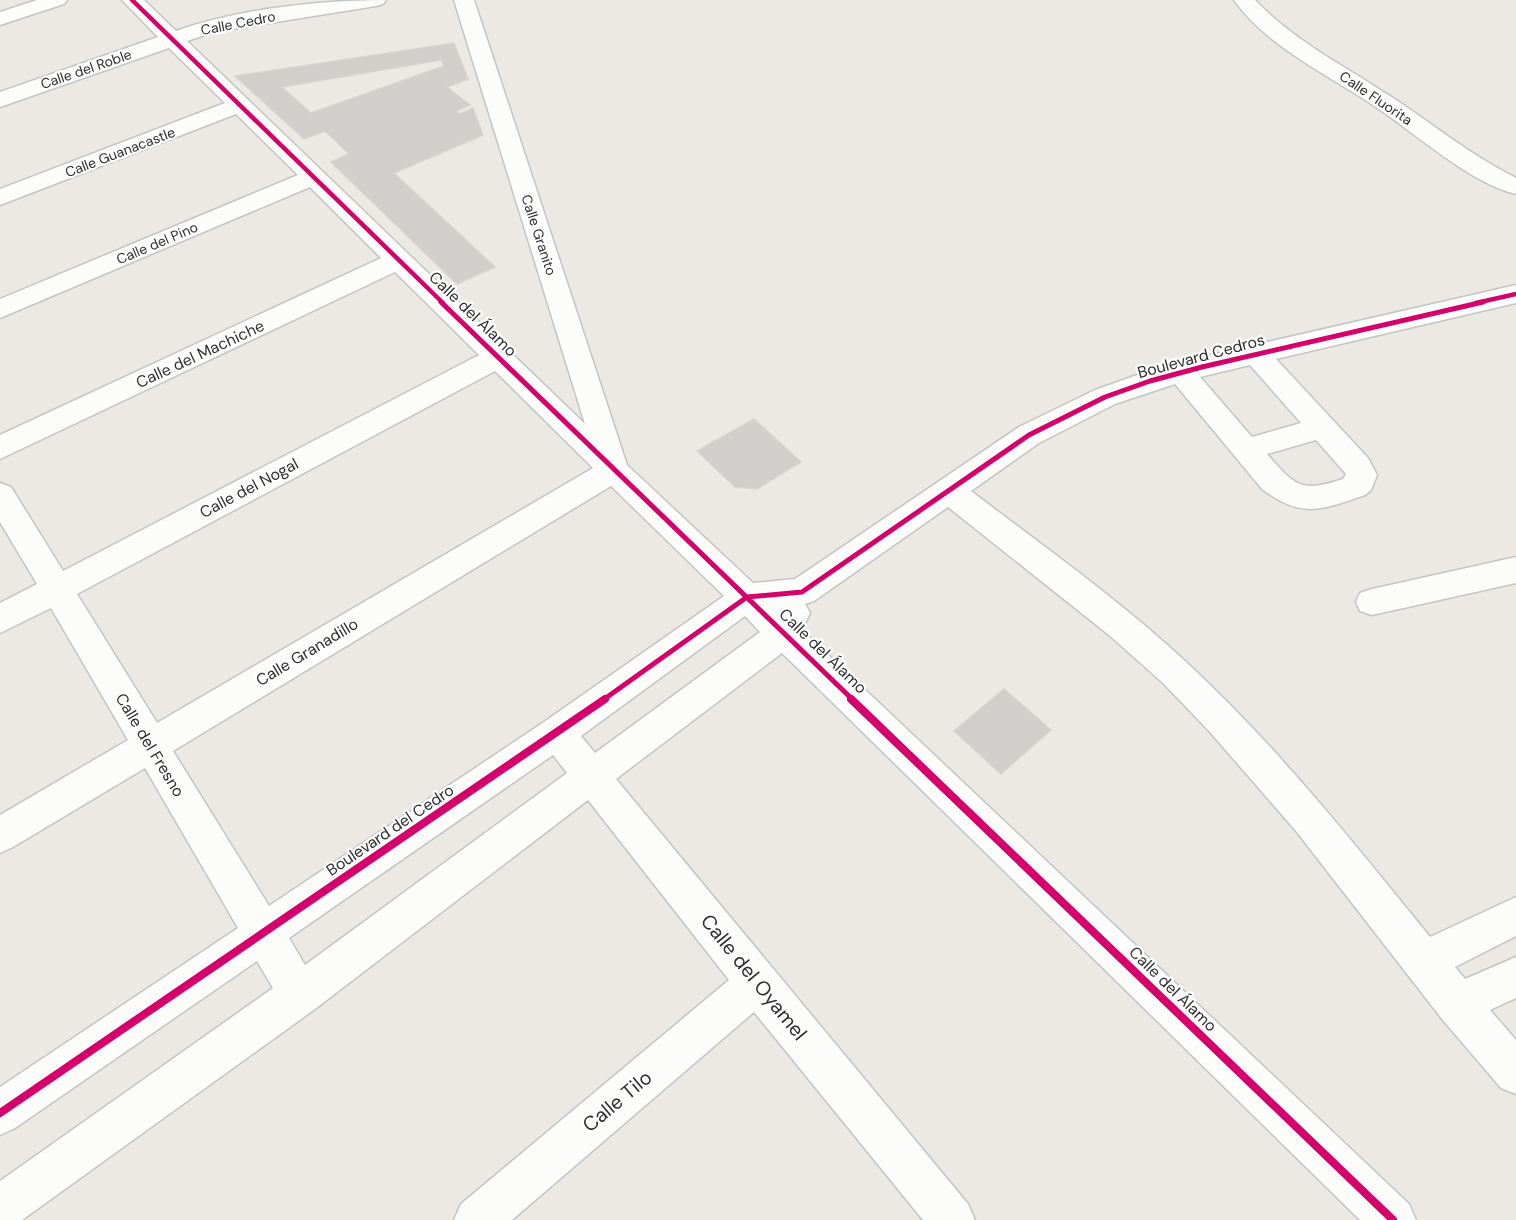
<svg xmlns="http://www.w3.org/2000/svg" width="1516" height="1220" font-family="'DM Sans',sans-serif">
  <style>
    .building { fill: #d1cecb; stroke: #d7d4d0; stroke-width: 1.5; fill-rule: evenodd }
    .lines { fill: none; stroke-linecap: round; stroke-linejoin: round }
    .minor-casing { stroke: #c5c4c5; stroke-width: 3 }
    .minor { fill: #fcfcfb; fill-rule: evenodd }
    .cycleway-far2-casing { stroke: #fff; stroke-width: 8 }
    .cycleway-far1-casing { stroke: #fff; stroke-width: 9 }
    .cycleway-casing { stroke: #fff; stroke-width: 11 }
    .cycleway-far2 { stroke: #d6006c; stroke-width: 4.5 }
    .cycleway-far1 { stroke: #d6006c; stroke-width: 5 }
    .cycleway { stroke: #d6006c; stroke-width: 8 }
    .labels { text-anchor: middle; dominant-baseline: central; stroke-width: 4.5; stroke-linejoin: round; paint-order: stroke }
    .far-street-label { font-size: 14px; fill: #2e2e2e; stroke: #fff }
    .street-label { font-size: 16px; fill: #2e2e2e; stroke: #fff }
    .near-street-label { font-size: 20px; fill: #2e2e2e; stroke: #fff }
  </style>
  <rect width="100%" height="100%" fill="#ece8e4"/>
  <path class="building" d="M454 43 468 79 447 87 470 105 456 111 459 114 473 108 483 135 394 173 495 267 457 284 331 162 349 154 325 131 304 139 235 76ZM441 60 444 66 311 113 282 87Z
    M754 419 801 462 757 489 735 487 697 451Z
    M1004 689 1051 730 1001 774 954 731Z"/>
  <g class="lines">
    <defs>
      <path id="minor" d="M37 0H67L64 4 0 25V12Z
        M122 0H144L176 31C238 9 320 0 386 0L383 4 376 6 214 32 187 41 585 424 454 0H474L627 465 753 583 795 579 1019 427 1095 390 1140 374 1202 357 1516 285V303L1276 359 1368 458 1377 475 1371 490 1365 495C1322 510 1302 519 1262 489L1175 384 1115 404 1039 443 971 491C1043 546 1118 599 1185 661 1275 744 1353 842 1430 937L1516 897V936L1455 967 1465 979 1516 957V998L1490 1010 1516 1040V1094L1501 1088 1442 1019 1296 831 1209 731 1163 683 1109 635 948 507 814 601 805 604 810 613 802 630 1409 1204 1416 1220H1360L782 653 616 779 968 1204 975 1220H923L754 1012 512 1220H454L461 1204 729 980 588 800 315 1009 22 1220H0V1181L273 988 257 961 15 1128 0 1135V1087L238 928 145 768 13 847 0 853V815L128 740 51 608 0 633V603L37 584 0 522V483L11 487 63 571 479 355 395 272 0 459V435L381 258 310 187 0 318V299L298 175 236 114 0 205V189L225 103 169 48 0 107V92L158 37ZM1250 365 1301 423 1252 437 1200 377ZM495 371 593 468 157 723 77 594ZM1316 440 1346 474 1343 479C1301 493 1295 486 1267 454ZM611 486 724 596 544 722 269 906 173 751ZM745 616 760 632 595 753 581 736ZM553 755 567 773 305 965 289 938Z
        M1234 0H1255C1294 41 1346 67 1393 98 1434 125 1472 156 1516 178V194C1470 183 1416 134 1376 107 1330 76 1266 46 1234 0Z
        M1516 557V583L1372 615 1360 611 1356 602 1360 593 1372 589Z"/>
    </defs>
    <use href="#minor" class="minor-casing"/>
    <use href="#minor" class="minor"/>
    <defs>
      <path id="cycleway-far2" d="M132 0 443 303
        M1476 303 1516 294"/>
      <path id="cycleway-far1" d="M441 302 853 700
        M603 700 747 597 802 592 1029 435 1105 397 1150 381 1202 367 1483 302"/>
      <path id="cycleway" d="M851 699 1393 1220
        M0 1113 605 699"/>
    </defs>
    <use href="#cycleway-far2" class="cycleway-far2-casing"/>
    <use href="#cycleway-far1" class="cycleway-far1-casing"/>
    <use href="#cycleway" class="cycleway-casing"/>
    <use href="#cycleway-far2" class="cycleway-far2"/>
    <use href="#cycleway-far1" class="cycleway-far1"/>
    <use href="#cycleway" class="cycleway"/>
  </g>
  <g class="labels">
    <g class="far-street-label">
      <text transform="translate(238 23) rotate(-11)">Calle Cedro</text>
      <text transform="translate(86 69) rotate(-19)">Calle del Roble</text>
      <text transform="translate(1376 98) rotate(34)">Calle Fluorita</text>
      <text transform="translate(120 152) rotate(-21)">Calle Guanacastle</text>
      <text transform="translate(539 235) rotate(72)">Calle Granito</text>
      <text transform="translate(157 243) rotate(-23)">Calle del Pino</text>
    </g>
    <g class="street-label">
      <text transform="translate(473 314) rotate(44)">Calle del Álamo</text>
      <text transform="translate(200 354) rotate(-25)">Calle del Machiche</text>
      <text transform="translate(1201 356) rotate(-15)">Boulevard Cedros</text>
      <text transform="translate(249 488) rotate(-28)">Calle del Nogal</text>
      <text transform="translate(823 651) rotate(44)">Calle del Álamo</text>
      <text transform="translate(307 652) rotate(-31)">Calle Granadillo</text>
      <text transform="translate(150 745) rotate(59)">Calle del Fresno</text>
      <text transform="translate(390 830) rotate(-34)">Boulevard del Cedro</text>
      <text transform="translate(1173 989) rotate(44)">Calle del Álamo</text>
    </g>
    <g class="near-street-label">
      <text transform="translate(754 977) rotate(51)">Calle del Oyamel</text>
      <text transform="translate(617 1101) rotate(-40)">Calle Tilo</text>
    </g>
  </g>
</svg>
